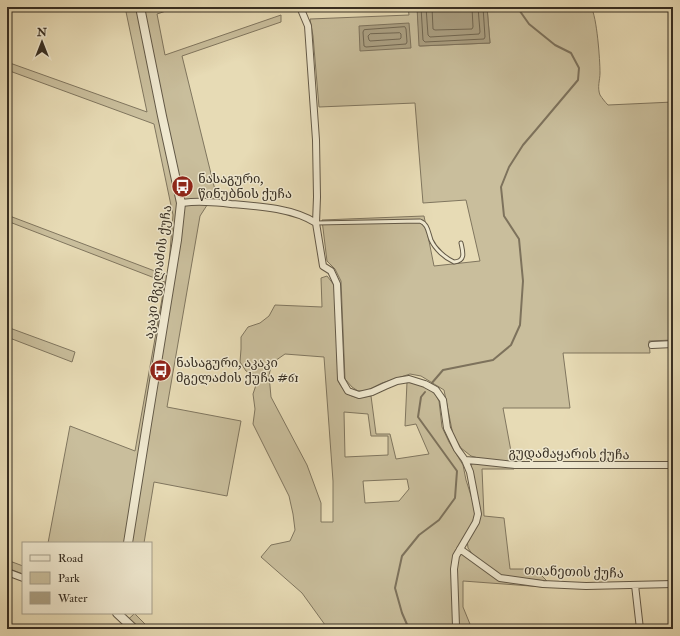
<svg xmlns="http://www.w3.org/2000/svg" width="680" height="636" font-family="'IM FELL Double Pica','Noto Serif Georgian',serif">
  <style>
    .green { fill: #c9be9c; stroke: #80765f; fill-rule: evenodd }
    .water { fill: #aba083; stroke: #7d725c }
    .lines { fill: none; stroke-linecap: round; stroke-linejoin: round }
    .shore { stroke: #716752; stroke-width: 1 }
    .stream { stroke: #7d725c; stroke-width: 2 }
    .service-casing { stroke: #635947; stroke-width: 5 }
    .minor-casing { stroke: #635947; stroke-width: 8 }
    .tertiary-casing { stroke: #635947; stroke-width: 10 }
    .service { stroke: #efe8cf; stroke-width: 3 }
    .minor { stroke: #efe8cf; stroke-width: 6 }
    .tertiary { stroke: #efe8cf; stroke-width: 8 }
    .labels { text-anchor: middle; dominant-baseline: central; stroke-width: 3; stroke-linejoin: round; paint-order: stroke }
    .poi-label { font-size: 13px; fill: #372e22; stroke: #efe8cf; text-anchor: start }
    .street-label { font-size: 13px; fill: #372e22; stroke: #efe8cf }
  </style>
  <rect width="100%" height="100%" fill="#e7dbb5"/>
  <filter id="stains"><feTurbulence type="fractalNoise" baseFrequency=".005" numOctaves="4"/><feColorMatrix values="0 0 0 0 .2 0 0 0 0 .09 0 0 0 0 .02 0 0 0 .5 -.17"/></filter>
  <radialGradient id="worn" r=".72"><stop offset=".6" stop-color="#630" stop-opacity="0"/><stop offset="1" stop-color="#630" stop-opacity=".3"/></radialGradient>
  <path class="green" d="M125 7H156V10L164 7H178L157 14 165 55 281 15V22L182 56 216 194 211 199 200 216 167 407 241 421 227 496 154 482 144 543H48L70 426 135 451 165 282 7 221V215L168 276 173 215 154 124 7 70V62L147 112Z
    M408 7H417L420 46 490 43 487 7H591C597 17 600 60 600 73 600 80 597 87 600 95 602 98 605 102 608 105L673 102V340L649 341 650 353H563L570 408H503L513 462 482 459 471 456 461 448 453 435 444 390 421 376 410 374 382 383 366 391H358L352 387 345 379 341 281 335 269 327 261 322 220 424 216 434 266 480 261 466 200 423 203 415 103 319 107 313 36 310 19 409 15Z
    M327 276 335 286 338 381C347 397 353 399 371 396L376 434H390L396 459 429 454 416 424 405 426 407 382H412L420 385 430 390 435 394 439 401 442 427 449 442 463 465 466 480 474 505 475 514 472 524 463 541 455 552 452 562 455 629H328L302 593 261 557 271 545 290 541 295 530 293 514 289 496 253 424 255 409 253 394 256 385V375L246 371 240 362 241 349V337L248 327 260 323 269 316 275 305 322 307 321 278ZM285 354 324 357 333 481V522H321V503L307 465 271 397 269 375 272 363ZM344 412 368 414 371 436H388V455L345 457ZM407 479 409 489 399 501 365 503 363 481Z
    M7 327 75 352 72 362 7 337Z
    M475 462 513 468 514 469H482L484 516 504 518 510 569H535L547 581 500 576 473 555 468 548 467 539 479 522 480 512 470 468 471 465Z
    M461 553 499 580 544 587 463 581V607L472 629H460L458 627 456 570 457 558Z
    M7 560 23 566V574L7 568Z
    M133 613H134L150 629H122L120 627 134 614Z"/>
  <path class="water" d="M417 7H487L490 43 419 46Z
    M409 23 411 48 360 51 359 26Z"/>
  <g class="lines">
    <path class="shore" d="M421 7 423 40 425 42 484 39 485 37 483 7
      M426 7 428 35 430 37 479 34 480 32 478 7
      M432 7 433 29 435 30 472 29 473 27 472 7
      M405 27 406 29 407 42 406 44 366 47 364 46 363 32 364 30Z
      M400 33 401 34V38L400 39 370 41 369 40 368 36 370 34Z"/>
    <path class="stream" d="M431 384 443 370 493 360 511 345 520 325 523 281 519 239 504 216 501 187 509 167 523 145 535 131 578 80 579 68 571 53 555 45 529 24 517 7
      M409 629 402 613 395 588 402 556 419 535 439 520 455 498 457 471 418 417 421 397 425 392"/>
    <defs>
      <path id="service" d="M316 223 420 221C428 224 428 232 431 240 435 249 445 258 454 262 466 261 463 252 461 243"/>
      <path id="minor" d="M300 7 308 26 316 140 317 197 316 223 323 266 331 271 337 284 341 379 348 391 359 395 372 392 385 386 397 381 409 379 425 384 436 390 443 400 447 428 457 449 465 460 470 472 478 514 476 522 456 556 454 569 456 626 457 629
        M673 7V8
        M181 203C189 202 198 201 206 202 214 202 223 203 231 204 257 206 293 208 316 223
        M652 345 673 344
        M465 460 478 461 515 465H673
        M460 549 500 578 543 584 586 586 673 584
        M7 572 23 578
        M635 585 640 629"/>
      <path id="tertiary" d="M128 543 147 424 177 240 181 203 162 116 140 7
        M117 613 134 629"/>
    </defs>
    <use href="#service" class="service-casing"/>
    <use href="#minor" class="minor-casing"/>
    <use href="#tertiary" class="tertiary-casing"/>
    <use href="#service" class="service"/>
    <use href="#minor" class="minor"/>
    <use href="#tertiary" class="tertiary"/>
  </g>
  <defs>
    <symbol id="bus-disc" viewBox="-11 -11 22 22"><circle r="9.5" fill="#8f2418" stroke="#efe8cf"/><path d="M-5-6H5V4H4V6H2V4H-2V6H-4V4H-5ZM-3.5-4V0h7V-4ZM-3.5 1.2v1.5H-2V1.2ZM2 1.2v1.5H3.5V1.2Z" fill="#fff"/></symbol>
  </defs>
  <g fill-rule="evenodd">
    <use href="#bus-disc" x="170" y="174" width="25" height="25"/>
    <use href="#bus-disc" x="148" y="358" width="25" height="25"/>
  </g>
  <g class="labels">
    <g class="poi-label">
      <text x="198" y="179">ნასაგური,<tspan x="198" dy="15">წინუბნის ქუჩა</tspan></text>
      <text x="176" y="363">ნასაგური, აკაკი<tspan x="176" dy="15">მგელაძის ქუჩა #61</tspan></text>
    </g>
    <g class="street-label">
      <text transform="translate(158 272) rotate(-82)">აკაკი მგელაძის ქუჩა</text>
      <text transform="translate(569 454) rotate(1)">გუდამაყარის ქუჩა</text>
      <text transform="translate(574 572) rotate(2)">თიანეთის ქუჩა</text>
    </g>
  </g>
  <rect width="680" height="636" fill="none" stroke="#e7dbb5" stroke-width="24"/>
  <rect x="8" y="8" width="664" height="620" fill="none" stroke="#372e22" stroke-width="2"/>
  <rect x="12" y="12" width="656" height="612" fill="none" stroke="#372e22"/>
  <rect x="22" y="542" width="130" height="72" fill="#efe8cf" stroke="#a59e8a"/>
  <rect x="30" y="555" width="20" height="6" fill="#efe8cf" stroke="#a59e8a"/>
  <text x="58" y="562" font-size="12" fill="#372e22">Road</text>
  <rect x="30" y="572" width="20" height="12" fill="#c9be9c" stroke="#a59e8a"/>
  <text x="58" y="582" font-size="12" fill="#372e22">Park</text>
  <rect x="30" y="592" width="20" height="12" fill="#aba083" stroke="#a59e8a"/>
  <text x="58" y="602" font-size="12" fill="#372e22">Water</text>
  <g transform="translate(42 42)" stroke="#efe8cf" stroke-width="3" paint-order="stroke">
  <path d="M0-3L7 15L0 10L-7 15Z" fill="#372e22"/>
  <text y="-6" font-size="11" font-weight="bold" text-anchor="middle" fill="#372e22">N</text>
  </g>
  <rect width="100%" height="100%" filter="url(#stains)"/>
  <rect width="100%" height="100%" fill="url(#worn)"/>
</svg>
